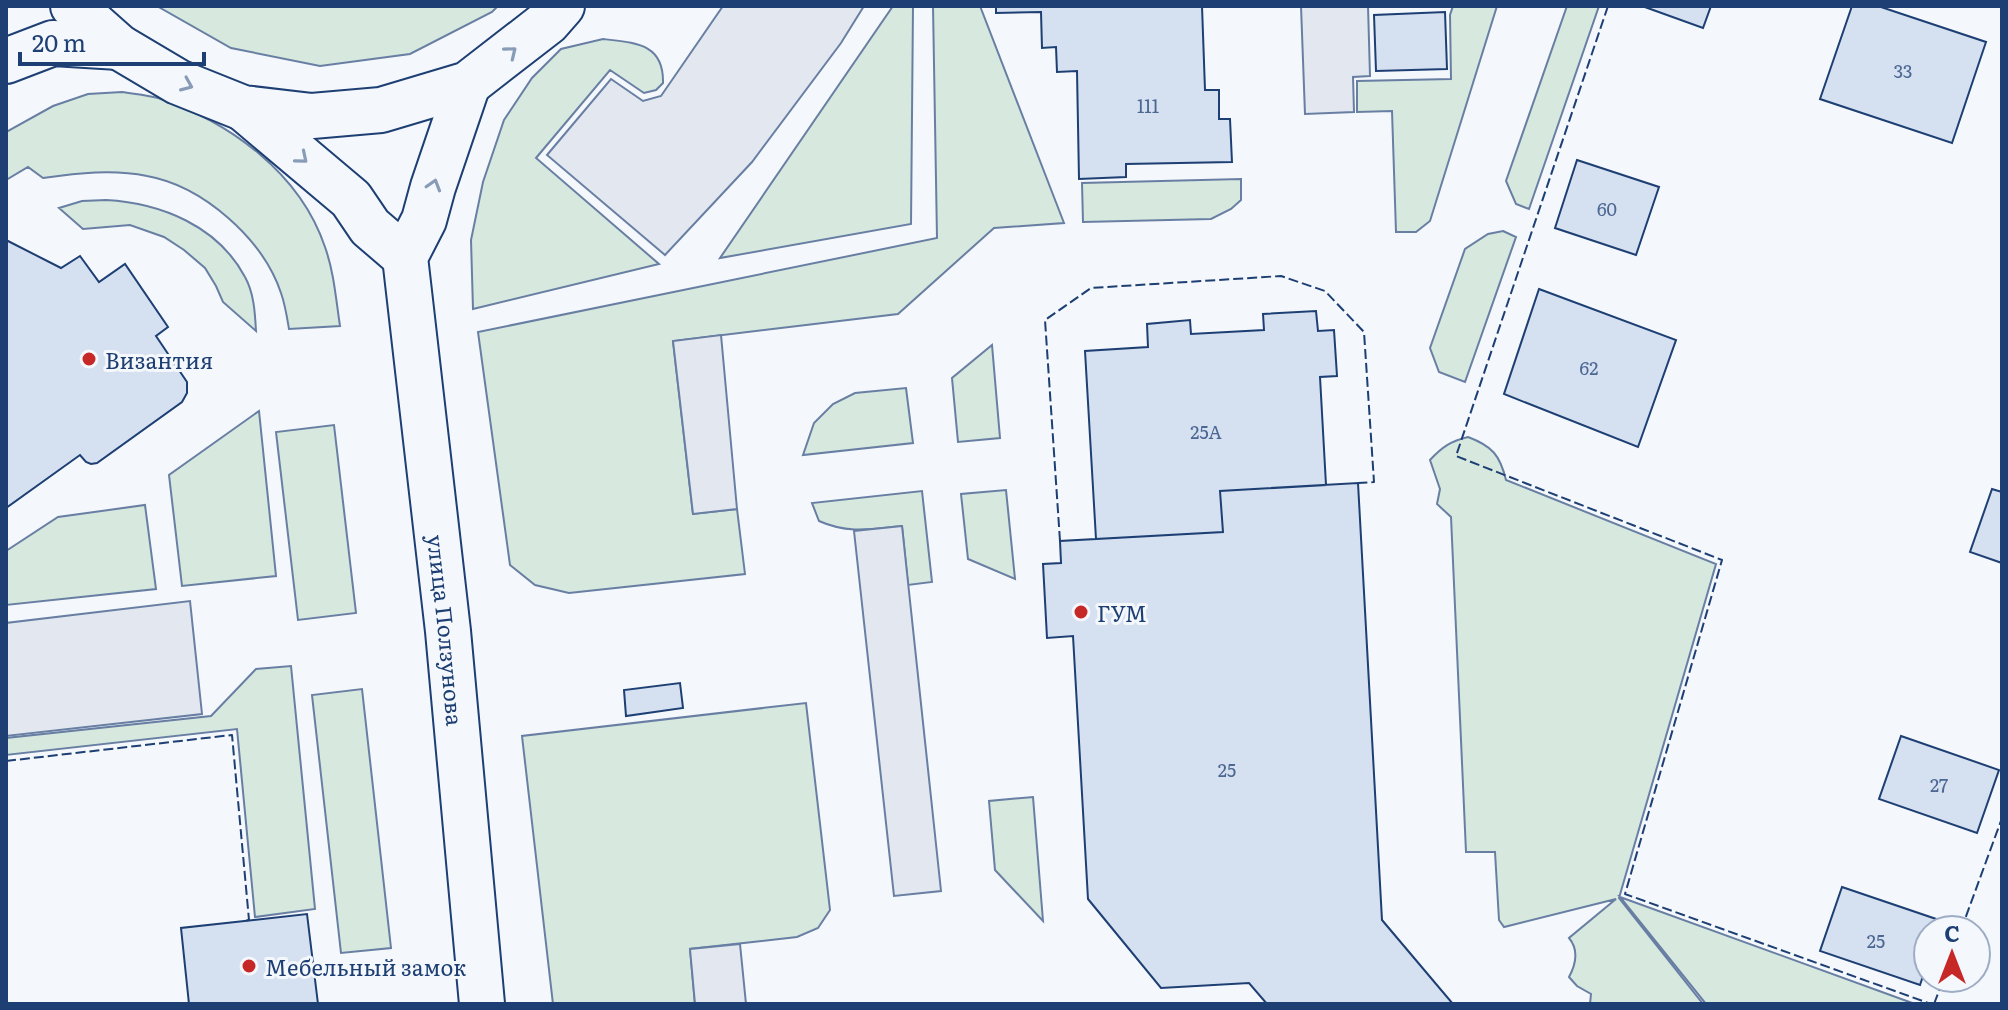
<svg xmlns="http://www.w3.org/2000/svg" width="2008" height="1010" font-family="Literata,serif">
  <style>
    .green { fill: #d7e8df; stroke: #687fa3; stroke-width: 2 }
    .parking { fill: #e3e8f0; stroke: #687fa3; stroke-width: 2 }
    .building { fill: #d5e0f0; stroke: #1d3f73; stroke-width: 2 }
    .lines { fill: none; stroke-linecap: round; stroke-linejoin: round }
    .major-casing { stroke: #1d3f73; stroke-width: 48 }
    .major { stroke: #f4f7fb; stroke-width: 44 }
    .fence { stroke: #1d3f73; stroke-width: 2; stroke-dasharray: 10 4; stroke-linecap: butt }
    .oneway { stroke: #889bb7 }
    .poi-dot { fill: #c62828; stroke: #f4f7fb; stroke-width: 3 }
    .labels { text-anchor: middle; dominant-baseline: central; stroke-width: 6; stroke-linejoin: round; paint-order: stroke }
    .number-label { font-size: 18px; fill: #4b6792 }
    .poi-label { font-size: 22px; fill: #1d3f73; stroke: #f4f7fb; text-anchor: start }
    .street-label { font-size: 22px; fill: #1d3f73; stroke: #f4f7fb }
  </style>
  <rect width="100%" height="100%" fill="#f4f7fb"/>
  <path class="green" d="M157 6H498L492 12 410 54 320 66 231 48Z
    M893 6H913L911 224 720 258Z
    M933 6H980L1064 223 994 228 898 314 673 341 693 514 737 509 745 574 569 593 535 585 510 565 478 332 937 238Z
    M1453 6H1497L1430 221 1416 232H1396L1392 111 1357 112V81L1451 79 1450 15Z
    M1567 6H1599L1529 209 1516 204 1506 181Z
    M603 39C635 43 664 43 663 83L656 90 644 93 610 70 536 158 659 264 473 309 471 240 483 182 504 120 532 78 561 49Z
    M122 92C134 94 146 95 158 98 230 122 300 173 325 247 334 272 336 300 340 326L289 329C287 317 285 304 281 293 263 239 203 186 147 176 113 169 78 173 43 178L28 167 6 180V132L53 106 88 94Z
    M1241 179V200L1231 209 1211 219 1083 222 1082 183Z
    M106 200C161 203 218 226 245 277 254 293 255 313 256 331L223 302 216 286 205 268 184 250 164 237 130 225 83 229 59 208 82 201Z
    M1503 231 1516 237 1465 382 1439 372 1430 348 1465 249 1488 234Z
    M992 345 1000 438 958 442 952 378Z
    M906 388 913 443 803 455 814 423 833 404 855 393Z
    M259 411 276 576 182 586 169 475Z
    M334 425 356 613 298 620 276 432Z
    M1468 437C1492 446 1500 455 1506 480L1716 564 1619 898 1703 1004H1590L1591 994 1577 986 1569 977C1576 964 1579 950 1569 938L1616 899 1504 927 1499 920 1495 852H1466L1451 517 1437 504 1440 489 1430 460C1442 447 1451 441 1468 437Z
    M1006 490 1015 579 968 559 961 494Z
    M922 491 932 582 908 585 902 526C871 529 848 534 819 521L812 503Z
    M145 505 156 589 6 605V551L58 517Z
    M291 666 315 909 255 917 237 729 6 755V738L211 716 256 669Z
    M362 689 391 948 341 953 312 695Z
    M806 703 830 910 818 928 797 937 690 949 695 1004H553L522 736Z
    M1033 797 1043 921 995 870 989 801Z
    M1620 897 1915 1004H1706Z"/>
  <path class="parking" d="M723 6H864L841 43 752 162 665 255 547 155 611 79 643 101 661 96Z
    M1301 6H1368L1370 76 1353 77 1354 112 1305 114Z
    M721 335 737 509 693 514 673 341Z
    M902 526 941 891 894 896 854 531Z
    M190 601 202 714 6 736V623Z
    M740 944 746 1004H695L690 949Z"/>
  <path class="building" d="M996 6H1202L1205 90H1219V119H1230L1232 162 1126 164V177L1079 179 1077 71 1057 72 1056 47 1042 48 1041 12 996 13Z
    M1642 6H1711L1703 28Z
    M1852 6H1878L1986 42 1952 143 1820 99Z
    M1445 12 1447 69 1376 71 1374 15Z
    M1577 160 1659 187 1636 255 1555 228Z
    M6 240 61 268 80 256 99 282 125 264 168 327 156 336 187 382V393L182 402 97 463 91 464 86 462 80 455 6 508Z
    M1539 289 1676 340 1638 447 1504 394Z
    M1316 311 1318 331 1334 330 1337 376 1320 377 1326 485 1220 491 1223 532 1096 539 1085 351 1148 347 1147 324 1190 320 1191 334 1264 330 1263 314Z
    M1358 483 1382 920 1453 1004H1267L1249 983 1161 988 1088 899 1073 636 1047 638 1043 564 1061 563 1060 541 1223 532 1220 491Z
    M1992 489 2002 492V563L1970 552Z
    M680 683 683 708 626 716 624 690Z
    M1901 736 1999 770 1977 833 1879 799Z
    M1842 887 1942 921 1939 930H1928V961L1920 985 1820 951Z
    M307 914 318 1004H189L181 928Z"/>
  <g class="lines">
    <defs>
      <g id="major">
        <path d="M73 6 119 47 178 82 243 108 312 116 381 110 468 84 548 22 562 6"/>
        <path d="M6 61 53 43 119 47"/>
        <path id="s1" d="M468 84 433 187 424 220 405 257 448 631 482 1004"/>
        <path d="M243 108 351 199 370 227 405 257"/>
      </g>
    </defs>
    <use href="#major" class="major-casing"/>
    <use href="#major" class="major"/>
    <path class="fence" d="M1608 6 1456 456 1722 560 1625 894 1931 1004
      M1060 541 1045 320 1091 288 1281 276 1325 291 1364 332 1374 482 1358 483
      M6 761 232 735 249 920 243 921
      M1961 930 2002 818
      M1934 1004 1944 978"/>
  </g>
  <defs><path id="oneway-chevron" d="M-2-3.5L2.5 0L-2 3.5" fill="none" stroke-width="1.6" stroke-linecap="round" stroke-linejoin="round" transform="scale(2)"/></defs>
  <g class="oneway">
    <use href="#oneway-chevron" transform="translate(511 52) rotate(-39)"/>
    <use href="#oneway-chevron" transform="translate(187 85) rotate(23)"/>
    <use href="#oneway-chevron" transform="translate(302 158) rotate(40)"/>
    <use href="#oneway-chevron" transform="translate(434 185) rotate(-73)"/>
  </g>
  <g class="poi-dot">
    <circle cx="89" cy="359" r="8"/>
    <circle cx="1081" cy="612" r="8"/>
    <circle cx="249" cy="966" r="8"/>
  </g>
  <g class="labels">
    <g class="number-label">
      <text x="1903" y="70">33</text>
      <text x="1148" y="105">111</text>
      <text x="1607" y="208">60</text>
      <text x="1589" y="367">62</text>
      <text x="1206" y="431">25А</text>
      <text x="1227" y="769">25</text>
      <text x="1939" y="784">27</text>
      <text x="1876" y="940">25</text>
    </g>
    <g class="poi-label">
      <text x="105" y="359">Византия</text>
      <text x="1097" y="612">ГУМ</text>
      <text x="265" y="966">Мебельный замок</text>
    </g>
    <g class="street-label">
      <text stroke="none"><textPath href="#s1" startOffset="560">улица Ползунова</textPath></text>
    </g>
  </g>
  <rect width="2008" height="1010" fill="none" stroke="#1d3f73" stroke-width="16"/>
  <g transform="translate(1952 954)"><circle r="38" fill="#f4f7fb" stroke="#9eadc5" stroke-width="2"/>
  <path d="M0-6L14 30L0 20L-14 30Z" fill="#c62828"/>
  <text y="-12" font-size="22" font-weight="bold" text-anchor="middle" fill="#1d3f73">С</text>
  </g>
  <path d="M20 52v12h184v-12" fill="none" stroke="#1d3f73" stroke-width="4"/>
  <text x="32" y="52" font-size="24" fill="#1d3f73" stroke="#f4f7fb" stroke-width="6" paint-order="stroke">20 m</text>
</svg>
